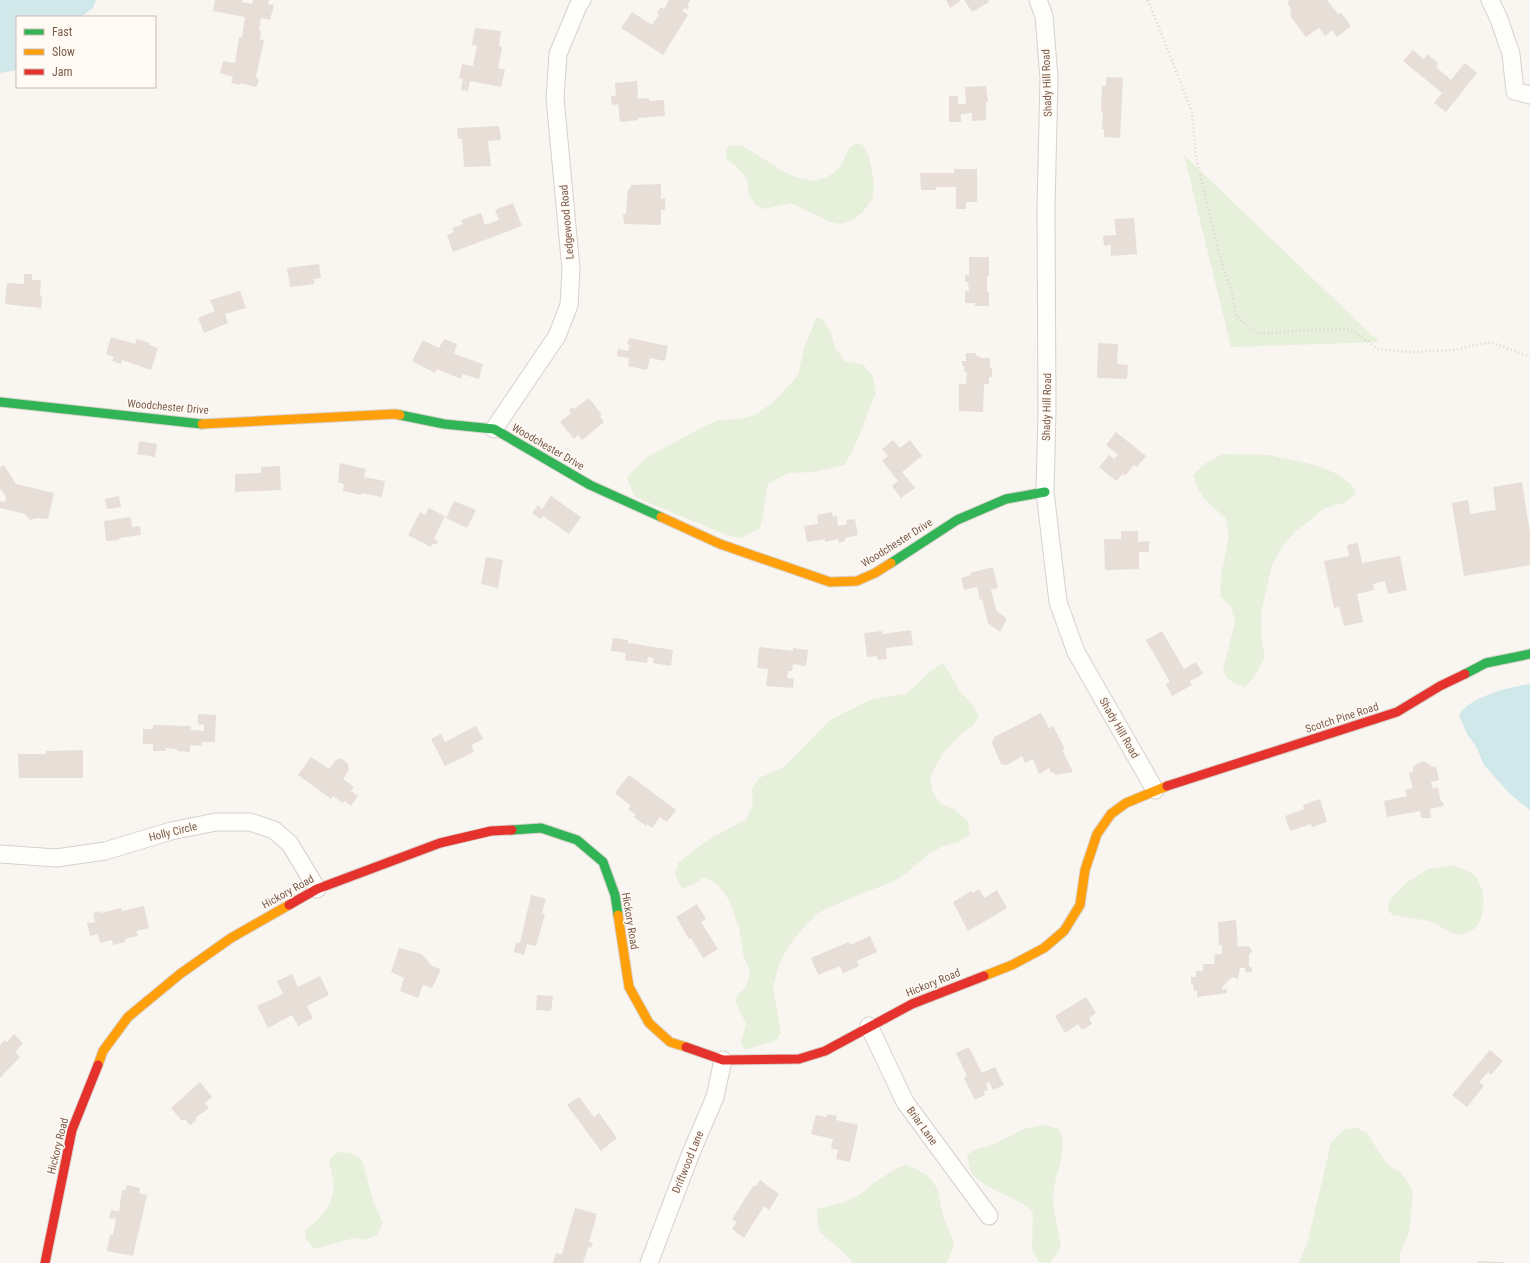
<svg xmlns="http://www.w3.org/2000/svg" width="1530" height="1263" font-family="'Roboto Condensed',sans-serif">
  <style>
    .green { fill: #e7f0db }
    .water { fill: #d0e8ea }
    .building { fill: #e6ded7 }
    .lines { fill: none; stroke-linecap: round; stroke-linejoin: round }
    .street-casing { stroke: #d7d1cb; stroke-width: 19 }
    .fast-casing { stroke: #d9d2cb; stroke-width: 11 }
    .slow-casing { stroke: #d9d2cb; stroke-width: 11 }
    .jam-casing { stroke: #d9d2cb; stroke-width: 11 }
    .path { stroke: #dcd5d0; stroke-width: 2.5; stroke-dasharray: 1 3; stroke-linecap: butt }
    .street { stroke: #fefefd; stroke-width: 17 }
    .fast { stroke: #30b455; stroke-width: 9 }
    .slow { stroke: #ff9f0a; stroke-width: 9 }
    .jam { stroke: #e5322d; stroke-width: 9 }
    .labels { text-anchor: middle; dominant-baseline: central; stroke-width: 3; stroke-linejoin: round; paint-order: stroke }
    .street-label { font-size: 11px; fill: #7a5c4d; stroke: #fffaf3 }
  </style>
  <rect width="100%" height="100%" fill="#f9f5f0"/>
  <path class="green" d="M857 143 863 145 868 154 872 170 874 187 873 198 863 212 851 221 839 224 830 222 791 203 765 209 755 205 749 195 747 179 735 165 726 159V150L730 145H741L786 173 798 178 814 181 827 177 835 172 842 163 850 147Z
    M1184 155 1379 342 1231 347Z
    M815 318H821L830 330 835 348 845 361 863 364 873 377 876 392 857 441 845 465 814 472 788 473 768 484C764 498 765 513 760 528L742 538 729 536 635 497 627 478 636 467 651 455 707 425 719 420 737 419 756 415 760 411 774 402 798 375 805 345 814 324Z
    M1223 454 1269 455 1315 465 1337 474 1352 485 1356 494 1344 503 1325 508 1295 532 1284 544 1272 565 1261 614 1262 641 1265 658 1254 677 1245 687C1234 684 1226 680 1223 669L1235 622 1231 607 1220 596 1221 576 1229 536 1226 519 1204 498 1198 489 1193 475 1207 462Z
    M943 663 950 673 958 689 972 704 979 717 973 726 962 733 943 753 930 777 933 793 940 803 955 810 968 821 970 834 959 842 943 846 926 856 908 872 894 881 846 900 818 913 803 928 790 944 779 964 773 988 781 1033 775 1041 745 1050 741 1043 746 1024 735 1001 736 997 746 987 750 972 743 954 739 928 729 900 718 885 704 877 696 883 682 889 675 875 678 863 694 850 716 835 747 819 753 804 752 789 759 778 783 768 830 720 872 699 905 694 922 680 928 673Z
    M1453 865C1459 868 1471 871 1475 876 1487 891 1488 925 1467 933 1452 939 1441 924 1429 921 1417 919 1405 917 1393 915L1388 911 1389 901 1406 883 1428 869Z
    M1044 1125 1059 1129C1069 1151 1055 1173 1053 1195 1052 1207 1059 1234 1061 1247L1050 1263 1039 1262 1032 1250 1033 1212C1017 1196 985 1191 972 1173 969 1168 968 1160 967 1155L974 1150 992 1145 1024 1129Z
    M1357 1128 1366 1132 1387 1164 1400 1172 1407 1181 1413 1191 1409 1233 1400 1254V1263H1299L1307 1244 1331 1143 1345 1129Z
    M338 1152 351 1153 362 1160 374 1203 383 1223 377 1235 364 1240 354 1238 315 1249 306 1239 305 1231C316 1222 330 1209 333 1194 335 1183 331 1171 329 1160Z
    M905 1165 914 1168 928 1176 937 1188 943 1215 954 1244 947 1263H853L844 1253 820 1232 817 1220V1209L845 1202 859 1195 872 1184 897 1168Z"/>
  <path class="water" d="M0 0H96L93 8 81 17H17V70L0 73Z
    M1530 684V810L1511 795 1484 765 1476 746 1467 734 1459 715C1470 697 1509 687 1530 684Z"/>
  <path class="building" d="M215 0H243L242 2 252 4 253 0H269L268 4 274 5 270 20 261 18 259 30 261 31 260 40H264L256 77 259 80 257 86 255 87 241 83 240 85 231 83 233 77 220 73 223 61 235 63 239 37H242L245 17 213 11Z
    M669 0H690L687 6 689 7 687 10 684 8 683 11 688 15 663 55 621 28 632 12 652 25 659 15 657 13 661 7 664 9Z
    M946 0H959L960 1 950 8Z
    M964 0H988L989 2 972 12Z
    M1290 0H1327L1338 14 1341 13 1351 26 1337 37 1332 30 1325 36 1319 28 1306 37 1290 16 1291 9 1287 2Z
    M475 28 501 31 499 46 502 47 498 68 505 70 501 87 470 81 468 91 461 90 463 79 459 78 462 64 473 66 477 46 472 45Z
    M1413 50 1424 59 1427 54 1438 63 1436 67 1451 80 1465 63 1477 73 1446 112 1434 103 1442 93 1403 61Z
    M1106 77 1123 78 1120 138 1104 137V129H1102L1103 113 1101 112 1102 86H1106Z
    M637 81 638 99 649 98V101L664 100 665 116 638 118V120L620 122 618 104 612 105 611 96H616L615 83Z
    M986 86 988 102H986V120L972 121V113L961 114V122H949V96H958V104H966L965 87Z
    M499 126 501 140 488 141 491 166 464 167 462 139H458L457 128Z
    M954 169H977V202H966V209H956V187H936V190H921L920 173H954Z
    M661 184V199L665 198V210H661V225L624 224 623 214H626L628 189H630L631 185Z
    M513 203 522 226 453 252 447 235 454 232 452 228 463 224 461 220 481 213 485 225 499 220 495 210Z
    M1134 218 1137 254 1111 256V245L1104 246 1103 236 1116 235 1114 219Z
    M969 257H989V276H987V292H989V306H975V303H965V291H969L968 282H965V275H969Z
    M319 264 321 278 314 279V284L290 287 287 268Z
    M24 274H32V280H41L40 296H42L41 308 5 304 7 283 24 284Z
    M240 291 246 308 225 314 228 323 204 333 198 318 215 311 210 300Z
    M111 337 135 344 137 339 150 343 149 345 158 348 151 370 122 360 121 364 112 361 114 357 106 354Z
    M629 338 668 346 665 361 650 358 647 370 628 366 629 358 617 356 618 349 628 351 630 345 627 344Z
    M444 339 457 344 454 354 483 364 479 379 462 374 461 379 437 369 435 373 412 361 423 340 439 348Z
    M1098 343 1118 344 1117 364 1128 365 1127 379 1097 378Z
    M966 353H976V356H980V358H990V367L992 368V377H989V384H984L983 412 959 411V384H966L967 372 964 371V366H962V361H966Z
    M589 398 602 415 600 416 604 422 582 440 578 435 574 439 560 422 571 413 569 410 572 407 574 409Z
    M1116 432 1146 456 1137 467 1134 465 1125 476 1123 474 1116 481 1099 467 1109 455 1114 459 1118 455 1106 445Z
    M893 440 900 448 910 440 922 456 902 472 915 488 901 498 892 486 898 481 882 461 888 456 882 449Z
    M139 441 157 444 155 457 137 454Z
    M340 463 366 469 364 477 385 481 382 497 362 493 361 495 343 491 344 484 338 482Z
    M4 465 16 484 54 493 48 519 37 518 30 520 25 514 0 508V501L5 502 6 496 0 489V467Z
    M280 466 281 490 235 492V474L261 473V467Z
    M1522 482 1530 533V565L1464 576 1452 503 1468 500 1470 514 1496 510 1493 487Z
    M119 496 121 507 107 509 105 499Z
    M551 496 581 517 569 534 543 516 540 519 532 513 538 505 542 509Z
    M454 501 476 510 467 528 446 518Z
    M429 508 445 516 434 539 438 541 436 545 432 543 431 547 408 535 420 512 425 515Z
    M832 512 833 517 837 516 838 526 847 524 846 520 855 519 858 535 845 538V541L839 543 838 539 825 542V539L807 542 804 526 818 524 817 515Z
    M131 517 132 527 140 526 141 535 119 538V540L106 541 104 521Z
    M1121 531H1138V542L1149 541V552H1139V569L1105 570 1104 539H1121Z
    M1358 543 1362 563 1400 556 1407 590 1388 594 1385 581 1373 584 1374 590 1357 594 1363 622 1344 626 1339 607 1334 608 1324 561 1349 556 1347 545Z
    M486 557 503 560 498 588 481 584Z
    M993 567 998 588 991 589 996 610 1007 619 1000 632 988 623 982 599 980 600 977 587 964 590 961 578 971 575 970 573Z
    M911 630 913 645 886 648 887 659 878 660 877 656 867 657 864 633 882 631V634Z
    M1162 631 1184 669 1196 662 1203 674 1190 681 1192 685 1172 696 1166 684 1170 682 1146 640Z
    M613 638 628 640V643L673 650 671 666 653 663 654 658 648 657 647 663 625 660 626 653 611 651Z
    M759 647 793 651V648L808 650 806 666 793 664 792 671H788L787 678 794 679 793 688 766 686 768 669 757 668Z
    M1041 713 1049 728 1053 726 1065 749 1062 750 1073 772 1055 775 1054 772 1051 773 1049 768 1039 774 1033 759 1025 763 1022 756 1007 765 1001 764 992 743 994 737Z
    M198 714 216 715 215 742H202L201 746 190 745V752L177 751V749L166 748V751H153V744H143V729H153V725L191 726V730L204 731V725L198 724Z
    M476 726 483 739 471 745 474 752 445 766 431 739 441 734 445 742Z
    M83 750V778H19L18 754H46V751Z
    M311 757 329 769 336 760 341 758 348 764 349 770 343 779 354 787 351 791 358 796 351 806 345 801 343 803 333 796 331 799 298 775Z
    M1424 761 1429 764 1432 767 1436 766 1439 780 1431 782 1433 789 1438 787 1441 802H1443L1444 806 1430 809 1431 818H1421L1420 811 1387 817 1384 801 1407 796 1405 790 1413 788 1409 773 1413 772V767L1416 764Z
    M629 775 676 810 667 822 660 817 652 828 647 824 646 826 634 817 636 815 628 809 631 806 615 793Z
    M1320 799 1327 822 1312 827 1311 824 1290 831 1285 816 1304 809 1303 805Z
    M979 889 984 898 997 890 1007 908 968 931 953 902 971 891 973 893Z
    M531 895 546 899 542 913 545 914 536 946 527 944 524 955 514 952 516 942 520 943Z
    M697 904 706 919 701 922 718 949 703 958 691 938 689 939 676 917Z
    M144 906 149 928 136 931 138 936 125 939V942L113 945 112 940 100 943 98 934 90 936 87 923 95 922 93 913 100 911 101 913 121 908 122 911Z
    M1236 920 1238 947 1248 946 1252 950 1249 955V966L1252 968V971L1247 973 1245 971V968H1240L1238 979 1232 977 1222 987V989H1227V993L1197 997V991H1194L1193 984H1191V977H1196V971H1203V964H1214L1215 954H1222V945H1219L1218 922Z
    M870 936 877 952 857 961 859 966 843 973 840 966 818 975 811 958 849 942 850 945Z
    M399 948 422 954 432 966 441 969 432 988 423 985 418 998 400 991 404 978 391 972Z
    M292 974 298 987 320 976 329 995 307 1006 313 1018 298 1026 292 1015 268 1028 257 1006 283 994 277 981Z
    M537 995 553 996 551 1011 536 1010Z
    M1086 997 1096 1013 1089 1018 1092 1024 1082 1030 1078 1024 1065 1033 1055 1016Z
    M14 1034 23 1043 15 1052 20 1057 0 1078V1045L5 1040 7 1042Z
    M969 1047 982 1073 995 1067 1004 1085 993 1090 989 1082 986 1084 988 1090 983 1092 985 1095 975 1100 964 1078 967 1076 956 1053Z
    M1490 1050 1503 1061 1491 1075 1488 1072 1479 1082 1484 1086 1467 1107 1452 1095Z
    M200 1082 212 1097 205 1103 209 1108 195 1118 197 1120 190 1125 185 1119 182 1121 171 1108Z
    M579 1097 594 1117 599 1113 617 1138 601 1151 567 1105Z
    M827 1114 837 1116 836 1120 858 1125 850 1162 836 1159 838 1150 831 1148 833 1139 811 1134 816 1115 827 1117Z
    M760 1180 779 1194 769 1210 764 1206 744 1238 732 1229 737 1222 732 1219 754 1185 756 1186Z
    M127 1185 140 1188 139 1193 147 1195 133 1256 107 1251 110 1235H113L116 1219 109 1218 111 1210 119 1211 122 1190H126Z
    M575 1208 597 1214 589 1242 593 1243 591 1248 588 1247 583 1263H553L556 1253 562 1254Z
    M1478 1261 1504 1262V1263H1478Z"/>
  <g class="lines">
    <defs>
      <path id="street" d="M1038 0 1044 16 1049 78 1046 208 1047 412 1045 492 1058 602 1076 652 1155 790
        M1490 0 1499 19 1511 54 1515 91 1530 95
        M494 429 557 336 569 305 571 269 555 98 558 54 578 6 582 0
        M0 854 56 858 105 851 171 831 216 822H250L274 830 290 844 317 889
        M869 1026 905 1102 989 1216
        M649 1263 691 1153 715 1097 723 1060"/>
      <path id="fast" d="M0 402 202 424
        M400 415 444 424 494 429 590 485 661 517
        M891 563 957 520 1006 499 1045 492
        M1465 674 1486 663 1530 654
        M512 830 541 828 577 840 603 862 615 895 618 915"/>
      <path id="slow" d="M202 424 395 414 400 415
        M661 517 720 544 830 582 857 581 875 573 891 563
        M618 915 629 987 649 1023 670 1042 686 1047
        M984 976 1012 965 1044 948 1064 931 1080 905 1085 870 1097 834 1111 814 1126 803 1167 786
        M98 1065 103 1051 128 1017 180 974 231 938 289 905"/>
      <path id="jam" d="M1167 786 1397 712 1440 686 1465 674
        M289 905 317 889 440 843 491 831 512 830
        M686 1047 723 1060 799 1059 825 1051 912 1004 984 976
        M45 1263 72 1130 98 1065"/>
    </defs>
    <use href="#street" class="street-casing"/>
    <use href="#fast" class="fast-casing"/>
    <use href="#slow" class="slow-casing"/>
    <use href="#jam" class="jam-casing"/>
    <path class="path" d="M1148 0 1192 112 1196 157 1218 250 1232 293 1236 316 1258 334 1305 330 1350 329 1378 349 1410 352 1453 350 1490 342 1530 357"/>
    <use href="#street" class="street"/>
    <use href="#fast" class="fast"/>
    <use href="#slow" class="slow"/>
    <use href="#jam" class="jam"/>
  </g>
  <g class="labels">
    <g class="street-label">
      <text transform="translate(1047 83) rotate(-92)">Shady Hill Road</text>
      <text transform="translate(567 222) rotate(-95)">Ledgewood Road</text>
      <text transform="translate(168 407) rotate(5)">Woodchester Drive</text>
      <text transform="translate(1047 407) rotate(-89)">Shady Hill Road</text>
      <text transform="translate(548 447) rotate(30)">Woodchester Drive</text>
      <text transform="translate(897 543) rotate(-32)">Woodchester Drive</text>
      <text transform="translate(1342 718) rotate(-18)">Scotch Pine Road</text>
      <text transform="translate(1119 728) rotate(60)">Shady Hill Road</text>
      <text transform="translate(173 832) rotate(-14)">Holly Circle</text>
      <text transform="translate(288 892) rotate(-29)">Hickory Road</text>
      <text transform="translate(630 921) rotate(81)">Hickory Road</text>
      <text transform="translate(933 983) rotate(-22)">Hickory Road</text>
      <text transform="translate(922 1126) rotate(54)">Briar Lane</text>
      <text transform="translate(58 1146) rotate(-76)">Hickory Road</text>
      <text transform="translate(688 1162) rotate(-68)">Driftwood Lane</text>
    </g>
  </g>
  <rect x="16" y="16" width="140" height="72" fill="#fffaf3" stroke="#cabbb1"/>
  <rect x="24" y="29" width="20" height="6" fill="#30b455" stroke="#cabbb1"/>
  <text x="52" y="36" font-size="12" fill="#7a5c4d">Fast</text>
  <rect x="24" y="49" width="20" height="6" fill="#ff9f0a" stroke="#cabbb1"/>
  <text x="52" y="56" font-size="12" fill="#7a5c4d">Slow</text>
  <rect x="24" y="69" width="20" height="6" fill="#e5322d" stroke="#cabbb1"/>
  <text x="52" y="76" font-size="12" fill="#7a5c4d">Jam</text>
</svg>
